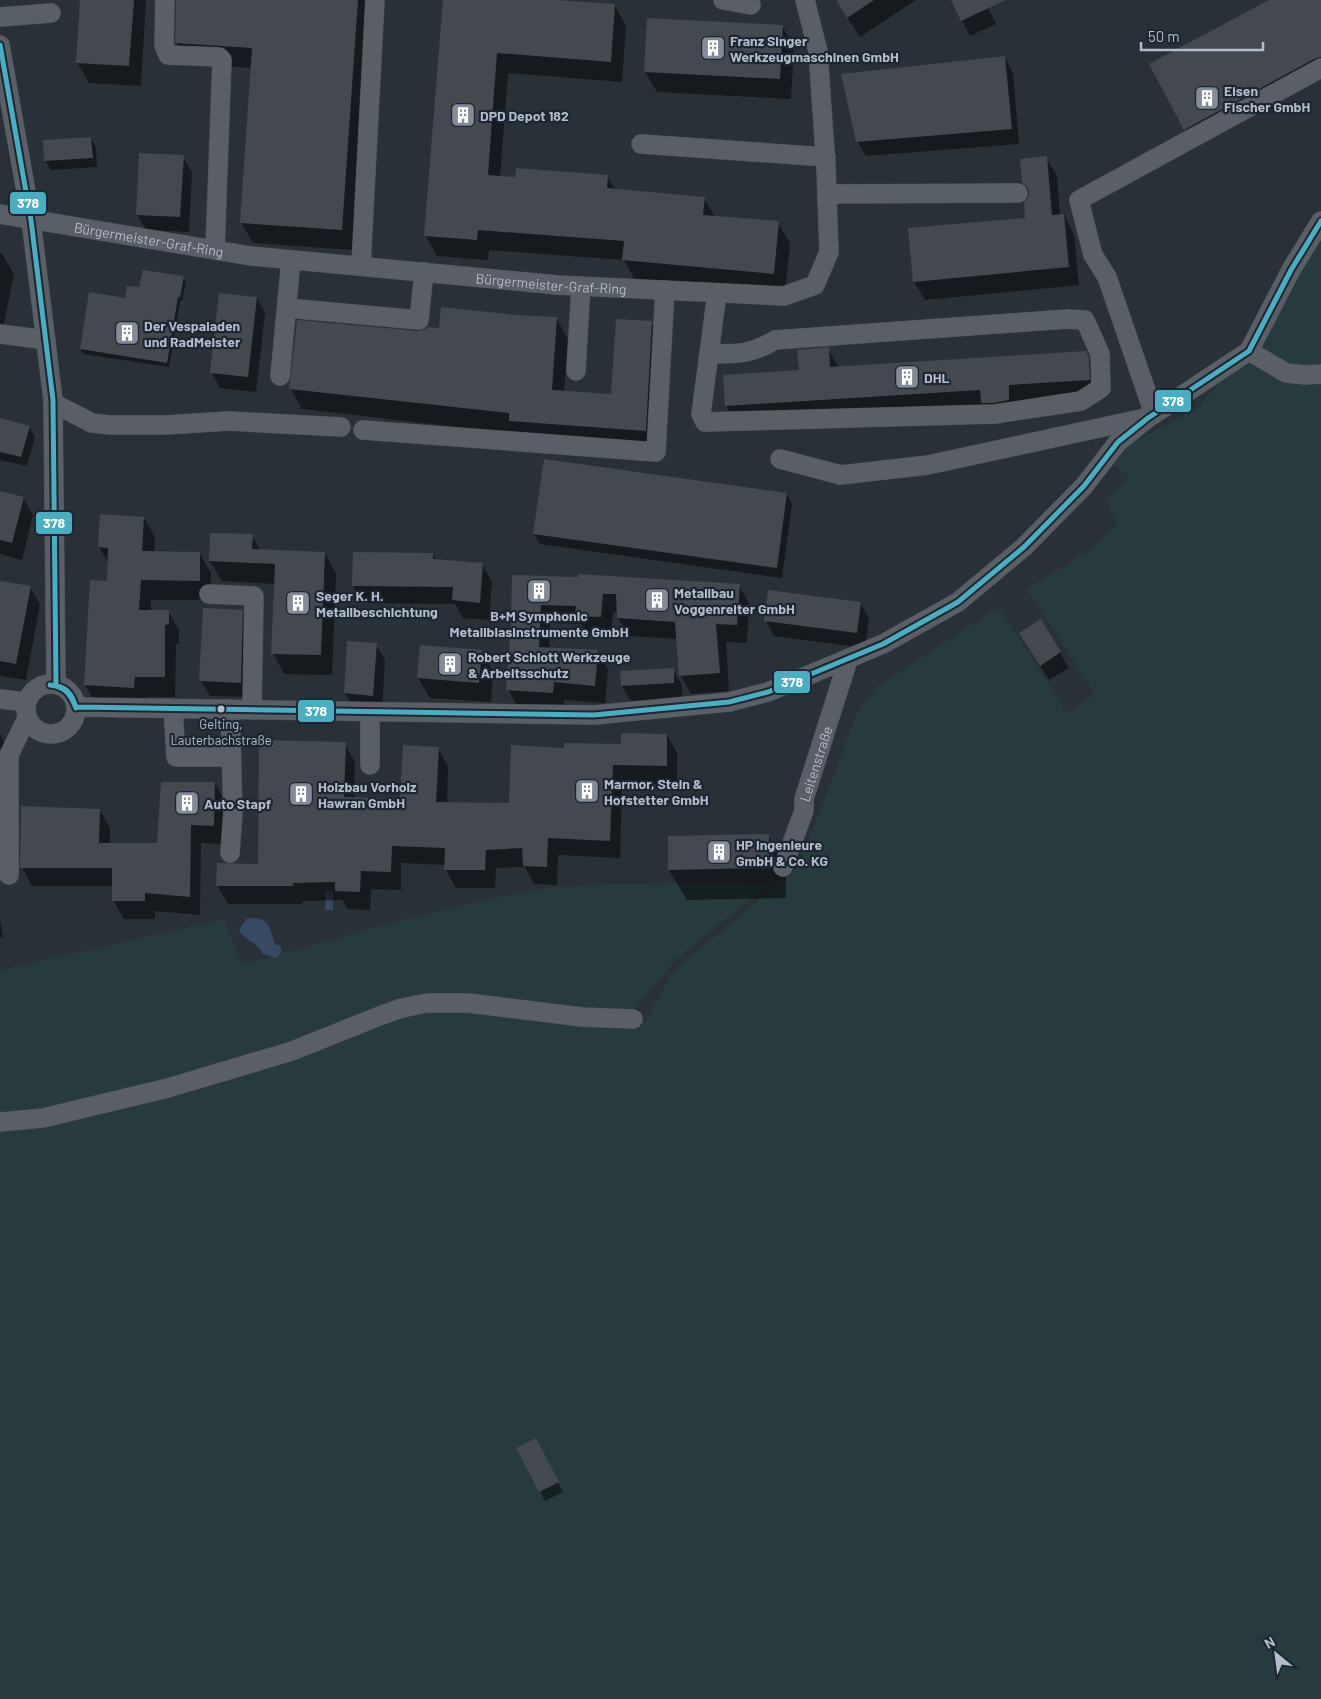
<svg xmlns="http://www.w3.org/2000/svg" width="1321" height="1699" font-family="Barlow,sans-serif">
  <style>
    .green { fill: #273a3e }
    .water { fill: #384963 }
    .shadow { fill: #0007 }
    .building { fill: #444950 }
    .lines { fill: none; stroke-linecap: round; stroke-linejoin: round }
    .minor-casing { stroke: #484c53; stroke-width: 20 }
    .minor { stroke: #5a5e66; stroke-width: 19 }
    .bus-1-casing { stroke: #1d2633; stroke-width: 9 }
    .bus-1 { stroke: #4dadc0; stroke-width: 5 }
    .bus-dot { fill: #b4bcc9; stroke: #1d2633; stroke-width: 2 }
    .labels { text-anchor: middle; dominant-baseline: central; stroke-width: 4.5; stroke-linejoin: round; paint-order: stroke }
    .bus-label { font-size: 13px; fill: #b4bcc9; stroke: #1d2633 }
    .poi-label { font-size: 14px; font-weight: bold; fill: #b4bcc9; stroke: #1d2633; text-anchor: start }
    .street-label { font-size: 14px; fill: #b4bcc9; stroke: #1d2633 }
    .line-badge { stroke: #1d2633; stroke-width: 2 }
    .badge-label { font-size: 14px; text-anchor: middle; font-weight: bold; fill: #fff }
  </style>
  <rect width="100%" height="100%" fill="#2a3038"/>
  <path class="green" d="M1321 221V1699H0V1126L429 1007 571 1020 646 1021 670 976 681 964 786 878 799 865 860 706 877 687 999 607 1067 713 1094 695V693L1027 589 1092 548 1112 531 1118 522 1105 501 1130 477 1105 458 1192 411 1203 402 1222 378Z
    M675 883 771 884 692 946 671 965 630 1015 452 998 188 1079 0 1117V970L224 919 239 958 244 962 250 963 396 921 487 899 547 888 609 884Z"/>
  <path class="water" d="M326 891 333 892V910H325Z
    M253 918C272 920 269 929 275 944L280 946 282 952 276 958 263 954C257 942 245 941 239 930L246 919Z"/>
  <path class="shadow" d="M82 0H146L141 86 89 83 77 62Z
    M179 0H371L353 250 253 243 241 222 252 68 188 63 177 43Z
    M444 0H539L615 6 626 26 622 82 508 73 500 177 516 178 607 176 616 191 704 198 715 217 778 223 790 243 785 293 635 280 624 260 489 250 488 260 437 256 426 236Z
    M836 0H916L860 37Z
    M952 0H984L996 24 970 36Z
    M1272 0H1321V75L1194 144 1185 129Z
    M782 26 794 46 791 99 657 92 645 72Z
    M1005 58 1013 73 1019 144 866 156 857 141Z
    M91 138 96 148 97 167 51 170 45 160Z
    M183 157 192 172 189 232 146 230 137 215Z
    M1046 158 1057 176 1060 216 1064 215 1074 234 1079 285 925 300 914 282 1027 219 1030 194 1023 182Z
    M0 253 2 254 14 274 3 328 0 327Z
    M183 277 186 282 182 301H180L169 367 83 354 81 349 140 289Z
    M257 298 265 313 256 392 220 388 211 372Z
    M516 317 556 318 568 339 564 392 612 395 651 323 663 343 657 450 302 409 290 388 418 332Z
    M828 349 839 368 1086 352 1100 378V400L1020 405V421L1006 423 738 426 726 405 800 371Z
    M0 419 29 427 35 437 27 466 0 460Z
    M0 492 23 498 33 515 22 560 0 554Z
    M787 494 792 504 782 578 540 544 534 534Z
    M144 518 155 537 154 553H199L211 573 210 600H151V611H168L179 630V644H176L175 697H146L145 707 96 704 85 685 108 582 109 563 99 547Z
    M252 536 261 551 325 553 336 574 332 675 284 674 273 653 275 584 222 581 210 561Z
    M433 554 436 561 482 564 492 582 489 620 463 618 455 604 363 603 353 586Z
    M514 576 739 585 749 604 747 643 726 642 729 691 691 694 681 676 678 639 629 636 618 618V612H613L611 635 587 633 581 624 550 623 549 649 598 651 608 669 605 703 564 700 563 711 518 708 508 689Z
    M0 582 30 587 40 604 26 680 0 676Z
    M860 603 869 618 865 648 774 636 766 621Z
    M242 611 251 626 249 697 210 696 201 681Z
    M1041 621 1069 668 1049 680 1029 648Z
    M348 643 376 645 385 660 382 710 354 708 345 693Z
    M481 651 493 671 491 702 430 698 418 678Z
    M673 670 682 685V698L631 701 622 686 621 672Z
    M0 734 6 745 0 845Z
    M667 735 677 753V784L622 783 620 858 558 855 557 885 534 884 525 867 496 868 495 888H456L446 870V865L401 863V890L371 889 370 910 347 909 342 900 303 901 302 904H228L217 885 259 865 345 744 355 762 354 799 402 800 438 748 448 767 447 804H510L565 750 622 745Z
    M215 783 225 802 224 844 201 843 200 915 155 911V919H124L113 900V886H32L22 867 100 810 110 828V844L158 845Z
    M768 835 786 866V898L687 900 669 870V837Z
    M0 920 3 937 0 938Z
    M518 1449H541L563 1492 545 1501Z"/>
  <path class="building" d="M80 0H134L129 66 76 63Z
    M176 0H358L342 230 240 223 252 48 175 43Z
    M443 0H556L615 4 611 62 497 53 488 175 515 177 516 168 608 175 607 188 705 197 703 215 779 221 774 274 622 260 624 241 478 230 477 240 424 236Z
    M836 0H874L847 18Z
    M951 0H1006L961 21Z
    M1269 0H1321V57L1316 58 1184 130 1149 64Z
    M647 18 783 25 780 79 644 72Z
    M1005 56 1012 129 856 142 841 74Z
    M91 137 93 158 44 161 43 140Z
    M139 153 184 155 180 217 136 215Z
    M1047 156 1052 215 1064 214 1069 267 913 282 908 228 1025 218 1024 202 1028 198 1029 192 1027 187 1022 183 1020 159Z
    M143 270 184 276 180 297H178L167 363 80 349 89 292 125 298 127 286 139 287Z
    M219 293 257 297 248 377 210 373Z
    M441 307 516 315 557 317 552 390 611 394 616 319 652 321 646 431 509 421V413L289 389 297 320 418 331 424 330 428 327 439 328Z
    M829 347 830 367 1086 351 1089 357 1090 380 1009 385V400L994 403H981L980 390 725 406 723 375 799 370 797 350Z
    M0 418 30 426 21 457 0 452Z
    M544 459 787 493 777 568 533 534Z
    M0 491 24 497 12 543 0 540Z
    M100 514 144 517 142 551 200 552V581L141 580 139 610H169V624L165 625V677H135L134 688 84 685 90 580 107 581 108 548 98 547Z
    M210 533 253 534 252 549 325 552 321 655 271 654 275 564 209 561Z
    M353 552 433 553V559L483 563 480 603 452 600 453 587 352 586Z
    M578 574 740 584 737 625 716 624 720 673 679 676 675 622 617 618 616 594H603L601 617 575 616 576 606 541 605 539 647 598 650 595 686 554 682 553 693 506 690 511 625 512 575 578 577Z
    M0 581 31 586 16 664 0 661Z
    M768 590 861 602 857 633 764 621Z
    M203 608 243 610 241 683 199 681Z
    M1041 619 1061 652 1040 666 1019 633Z
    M347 641 377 643 373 696 344 693Z
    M420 645 482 650 479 683 417 678Z
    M674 668V683L621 686 620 671Z
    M621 733 667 734V766L613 765 610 841 548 838 547 867 523 866 522 848 486 850 485 870H444L445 848 392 846 391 872 361 871 360 892 335 891V882L293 883V886H216L217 863 258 864 259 740 346 742 344 797 400 799 403 745 439 747 436 802 509 803 511 745 564 748V743L621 744Z
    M161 782H215L214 826 191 825 190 897 145 893V901H112V868H20L21 806 100 809 99 843H157Z
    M769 834V868L668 870V836Z
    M536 1438 559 1482 539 1492 516 1448Z"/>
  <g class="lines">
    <defs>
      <g id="minor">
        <path d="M165 0 164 45 168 55 219 57 222 60 215 250"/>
        <path d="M723 0 751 5"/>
        <path d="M0 17 51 13"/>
        <path d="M0 45 31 220 53 400 56 684"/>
        <path d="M641 144 826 157"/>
        <path d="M827 194 1018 193"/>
        <path id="s1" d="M0 214 251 256 558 285 784 296 815 285 829 252 826 167 818 51 805 0"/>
        <path d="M361 266 375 0"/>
        <path d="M287 308 419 320 424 272"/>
        <path d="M0 334 46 340"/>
        <path d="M1249 351 1286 373 1306 375 1321 374"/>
        <path d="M709 353C736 355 752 354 775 340L1067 319 1085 320 1100 354 1101 388 1081 401 995 414 705 422 701 414 717 293"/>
        <path d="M576 371 581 286"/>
        <path d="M280 376 291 260"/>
        <path d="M53 403 92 423 110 425H166L228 421 341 427"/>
        <path d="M1154 414 1107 277 1093 255 1079 200 1321 68"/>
        <path d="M363 430 656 452 665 290"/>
        <path d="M780 459 841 475 928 465 1145 418"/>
        <path d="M209 594 254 596 252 710"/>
        <circle cx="51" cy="709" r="25"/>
        <path d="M0 699 26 702"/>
        <path d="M76 707 594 715 729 702 768 692 883 644 958 602 1024 547 1084 486 1118 442 1148 418 1249 351 1291 270 1321 221"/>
        <path d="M173 709 176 757H232"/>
        <path d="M230 709 233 812 230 853"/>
        <path d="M370 765V712"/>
        <path id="s2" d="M783 867 804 811V799L848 660"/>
        <path d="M9 875V755L27 718"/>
        <path d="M0 1122 43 1118 168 1088 292 1051 382 1015 402 1008 427 1003H468L582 1017 633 1019"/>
      </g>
    </defs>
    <use href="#minor" class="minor-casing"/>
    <use href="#minor" class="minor"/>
    <defs>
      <path id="bus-1" d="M0 45 31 220 53 400 56 684
        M50 685C66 686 72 693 76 708
        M50 685C65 686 71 695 76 708
        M76 707 594 715 729 702 768 692 883 644 958 602 1024 547 1084 486 1118 442 1148 418 1249 351 1291 270 1321 221"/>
    </defs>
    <use href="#bus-1" class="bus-1-casing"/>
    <use href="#bus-1" class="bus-1"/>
  </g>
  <defs>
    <symbol id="building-square" viewBox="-11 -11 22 22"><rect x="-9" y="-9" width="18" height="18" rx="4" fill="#848b96" stroke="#1d2633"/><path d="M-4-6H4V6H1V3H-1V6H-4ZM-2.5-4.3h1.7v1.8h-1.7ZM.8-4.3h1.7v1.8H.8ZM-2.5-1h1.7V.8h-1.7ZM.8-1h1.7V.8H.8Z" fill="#fff"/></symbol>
  </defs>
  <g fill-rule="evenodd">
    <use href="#building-square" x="699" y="34" width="28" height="28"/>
    <use href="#building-square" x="1193" y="84" width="28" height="28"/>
    <use href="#building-square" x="449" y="101" width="28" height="28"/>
    <use href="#building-square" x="113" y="319" width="28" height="28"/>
    <use href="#building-square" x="893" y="363" width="28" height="28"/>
    <use href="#building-square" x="525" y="577" width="28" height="28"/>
    <use href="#building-square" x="643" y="586" width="28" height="28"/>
    <use href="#building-square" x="284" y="589" width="28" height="28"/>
    <use href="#building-square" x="436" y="650" width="28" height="28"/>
    <use href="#building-square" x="573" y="777" width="28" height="28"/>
    <use href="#building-square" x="287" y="780" width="28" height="28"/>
    <use href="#building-square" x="173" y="789" width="28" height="28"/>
    <use href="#building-square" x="705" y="838" width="28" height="28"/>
  </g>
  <circle class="bus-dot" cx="221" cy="709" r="4.5"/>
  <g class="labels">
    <g class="bus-label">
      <text x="221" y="724">Gelting,<tspan x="221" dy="16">Lauterbachstraße</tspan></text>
    </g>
    <g class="poi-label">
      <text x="730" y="40">Franz Singer<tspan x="730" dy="16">Werkzeugmaschinen GmbH</tspan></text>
      <text x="1224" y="90">Eisen<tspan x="1224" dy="16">Fischer GmbH</tspan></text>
      <text x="480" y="115">DPD Depot 182</text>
      <text x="144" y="325">Der Vespaladen<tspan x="144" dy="16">und RadMeister</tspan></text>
      <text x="924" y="377">DHL</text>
      <text x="674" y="592">Metallbau<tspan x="674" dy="16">Voggenreiter GmbH</tspan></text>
      <text x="316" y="595">Seger K. H.<tspan x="316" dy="16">Metallbeschichtung</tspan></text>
      <text x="539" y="615" text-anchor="middle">B+M Symphonic<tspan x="539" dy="16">Metallblasinstrumente GmbH</tspan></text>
      <text x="468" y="656">Robert Schlott Werkzeuge<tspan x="468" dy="16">&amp; Arbeitsschutz</tspan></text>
      <text x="604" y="783">Marmor, Stein &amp;<tspan x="604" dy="16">Hofstetter GmbH</tspan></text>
      <text x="318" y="786">Holzbau Vorholz<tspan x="318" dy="16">Hawran GmbH</tspan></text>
      <text x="204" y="803">Auto Stapf</text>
      <text x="736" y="844">HP Ingenieure<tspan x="736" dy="16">GmbH &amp; Co. KG</tspan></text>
    </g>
    <g class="street-label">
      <text stroke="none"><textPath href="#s1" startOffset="151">Bürgermeister-Graf-Ring</textPath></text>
      <text stroke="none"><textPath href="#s1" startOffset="556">Bürgermeister-Graf-Ring</textPath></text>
      <text stroke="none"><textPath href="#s2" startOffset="109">Leitenstraße</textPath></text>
    </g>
  </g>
  <g class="line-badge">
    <rect x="9" y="191" width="38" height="24" rx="5" fill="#4dadc0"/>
    <rect x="1154" y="389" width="38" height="24" rx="5" fill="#4dadc0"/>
    <rect x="35" y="511" width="38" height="24" rx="5" fill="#4dadc0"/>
    <rect x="773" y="670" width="38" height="24" rx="5" fill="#4dadc0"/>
    <rect x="297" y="699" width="38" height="24" rx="5" fill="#4dadc0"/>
  </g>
  <g class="badge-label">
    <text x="28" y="208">378</text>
    <text x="1173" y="406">378</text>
    <text x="54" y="528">378</text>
    <text x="792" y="687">378</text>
    <text x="316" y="716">378</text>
  </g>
  <g transform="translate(1276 1654) rotate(331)" stroke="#1d2633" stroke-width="4" paint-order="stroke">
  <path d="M0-4L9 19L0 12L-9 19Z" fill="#b4bcc9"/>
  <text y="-8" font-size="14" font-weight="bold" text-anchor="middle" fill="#b4bcc9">N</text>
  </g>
  <path d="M1141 42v8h122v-8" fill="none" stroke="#b4bcc9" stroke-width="2.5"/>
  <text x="1148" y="42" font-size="15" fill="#b4bcc9" stroke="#1d2633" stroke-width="4" paint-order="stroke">50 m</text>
</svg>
